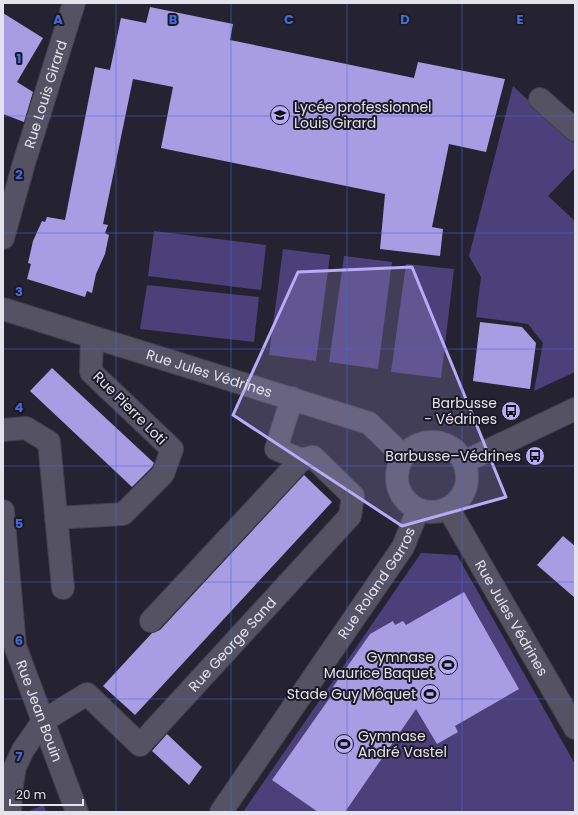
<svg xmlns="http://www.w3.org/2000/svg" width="578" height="815" font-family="Poppins,sans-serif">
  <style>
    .green { fill: #4c407a }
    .building { fill: #a89ce3 }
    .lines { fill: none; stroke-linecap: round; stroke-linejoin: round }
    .minor-casing { stroke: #413f4c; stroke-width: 24 }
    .minor { stroke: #555363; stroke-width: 22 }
    .marked { fill: #b8abf7; fill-opacity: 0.2; stroke: #b8abf7; stroke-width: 3; stroke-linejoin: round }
    .grid { fill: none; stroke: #456cdc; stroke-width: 1; stroke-opacity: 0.55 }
    .labels { text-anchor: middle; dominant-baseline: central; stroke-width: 4; stroke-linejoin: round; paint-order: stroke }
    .street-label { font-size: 14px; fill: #e4e2ec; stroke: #1c1927 }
    .poi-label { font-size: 14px; fill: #e4e2ec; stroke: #1c1927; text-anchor: end }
    .grid-label { font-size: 13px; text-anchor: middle; font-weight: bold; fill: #456cdc; stroke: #1c1927; stroke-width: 4; stroke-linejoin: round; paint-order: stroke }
  </style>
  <rect width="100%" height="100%" fill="#252331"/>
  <path class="green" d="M513 86 575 144V168L548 196 575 221V372L534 391 543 343 528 324 476 317 481 277 469 256Z
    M154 231 266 245 261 290 148 276Z
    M283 249 330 255 316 361 269 355Z
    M344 256 392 262 378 369 329 362Z
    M406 264 454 269 441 378 391 372Z
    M147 285 259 297 254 342 140 329Z
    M421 553 457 555 575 764V812H243Z
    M43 805 47 812H27Z"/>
  <path class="building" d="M150 7 233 24 230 40 414 78 418 62 505 79 486 152 449 144 432 227 443 229 440 256 380 249 385 194 161 148 173 87 133 79 103 224 108 225 105 233 109 235 105 254 96 274 92 293 87 291 85 297 27 279 31 264 28 263 33 241 42 221 45 222 47 217 65 220 95 67 110 70 121 18 146 23Z
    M3 13 43 38 17 82 33 92 24 122 3 114Z
    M480 322 522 327 536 343 530 389 473 381Z
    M52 368 154 463 152 467 132 487 30 391Z
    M304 475 332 502 135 715 103 686 152 633 160 630Z
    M563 536 575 546V598L537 565Z
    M464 592 519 689 455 726 458 732 437 744 416 709 345 812H318L272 780 336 689 333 687 370 634 393 621 395 625 403 621 406 625Z
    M167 734 202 767 189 785 152 751Z"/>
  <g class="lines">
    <defs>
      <g id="minor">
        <path d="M540 99 575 130"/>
        <path id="s1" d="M3 238 24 163 74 3"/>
        <path id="s2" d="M3 309 369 423 403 456"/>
        <path d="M3 430 26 428 49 442 63 588"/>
        <circle cx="432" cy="477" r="35"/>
        <path d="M464 462 575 409"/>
        <path id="s3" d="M448 508 575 728"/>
        <path id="s4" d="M3 511 15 646 77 812"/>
        <path d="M56 518 123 514 163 474 172 449 91 372 92 337"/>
        <path d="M151 621 301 460"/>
        <path id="s5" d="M10 812 11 791 15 767 23 750 43 721 87 694 140 745 350 516 353 496 313 457 301 460 276 449 292 398"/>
        <path id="s6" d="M221 812 403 547 418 510"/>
      </g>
    </defs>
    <use href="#minor" class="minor-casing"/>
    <use href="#minor" class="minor"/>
  </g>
  <path class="marked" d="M412 267 506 497 402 526 233 415 298 272Z"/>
  <path class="grid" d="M116 3V812M231 3V812M347 3V812M462 3V812M3 116H575M3 233H575M3 349H575M3 466H575M3 582H575M3 699H575"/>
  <defs>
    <symbol id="school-disc" viewBox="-11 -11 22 22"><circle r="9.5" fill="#b8abf7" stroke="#1c1927"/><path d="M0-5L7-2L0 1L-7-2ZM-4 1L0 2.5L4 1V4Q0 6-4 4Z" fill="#111"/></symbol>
    <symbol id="bus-disc" viewBox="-11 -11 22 22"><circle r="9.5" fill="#b8abf7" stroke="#1c1927"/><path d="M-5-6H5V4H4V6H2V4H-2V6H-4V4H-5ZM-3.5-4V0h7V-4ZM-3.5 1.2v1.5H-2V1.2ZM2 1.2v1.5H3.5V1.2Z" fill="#111"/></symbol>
    <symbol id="stadium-disc" viewBox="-11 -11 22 22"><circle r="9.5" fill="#b8abf7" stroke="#1c1927"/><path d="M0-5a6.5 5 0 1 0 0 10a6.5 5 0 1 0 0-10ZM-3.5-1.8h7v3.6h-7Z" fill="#111"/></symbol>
  </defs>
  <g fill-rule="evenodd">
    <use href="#school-disc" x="269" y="104" width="22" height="22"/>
    <use href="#bus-disc" x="500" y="400" width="22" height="22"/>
    <use href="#bus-disc" x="524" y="445" width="22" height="22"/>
    <use href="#stadium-disc" x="437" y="654" width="22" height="22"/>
    <use href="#stadium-disc" x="419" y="683" width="22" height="22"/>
    <use href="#stadium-disc" x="333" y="733" width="22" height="22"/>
  </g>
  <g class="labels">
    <g class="street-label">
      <text stroke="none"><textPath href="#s1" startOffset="150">Rue Louis Girard</textPath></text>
      <text stroke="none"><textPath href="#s2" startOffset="216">Rue Jules Védrines</textPath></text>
      <text transform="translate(130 408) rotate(45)">Rue Pierre Loti</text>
      <text stroke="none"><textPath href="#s6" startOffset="277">Rue Roland Garros</textPath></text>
      <text stroke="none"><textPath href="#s3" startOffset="127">Rue Jules Védrines</textPath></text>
      <text stroke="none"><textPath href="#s5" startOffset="361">Rue George Sand</textPath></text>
      <text stroke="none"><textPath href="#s4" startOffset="205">Rue Jean Bouin</textPath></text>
    </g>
    <g class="poi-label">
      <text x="294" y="107" text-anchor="start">Lycée professionnel<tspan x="294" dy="16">Louis Girard</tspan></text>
      <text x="497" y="403">Barbusse<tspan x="497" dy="16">- Védrines</tspan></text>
      <text x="521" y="456">Barbusse–Védrines</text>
      <text x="434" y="657">Gymnase<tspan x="434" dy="16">Maurice Baquet</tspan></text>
      <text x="416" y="694">Stade Guy Môquet</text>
      <text x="358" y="736" text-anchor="start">Gymnase<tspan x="358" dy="16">André Vastel</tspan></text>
    </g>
  </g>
  <g class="grid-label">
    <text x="58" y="24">A</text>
    <text x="173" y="24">B</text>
    <text x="289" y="24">C</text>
    <text x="405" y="24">D</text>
    <text x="520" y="24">E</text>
    <text x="19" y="63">1</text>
    <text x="19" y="179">2</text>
    <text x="19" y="296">3</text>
    <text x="19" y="412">4</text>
    <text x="19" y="528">5</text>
    <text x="19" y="645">6</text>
    <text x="19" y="761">7</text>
  </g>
  <rect width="578" height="815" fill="none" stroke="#e4e2ec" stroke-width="8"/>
  <path d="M10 799v6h73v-6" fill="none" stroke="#e4e2ec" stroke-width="2"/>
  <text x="16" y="799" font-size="12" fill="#e4e2ec" stroke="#1c1927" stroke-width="3" paint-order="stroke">20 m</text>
</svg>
